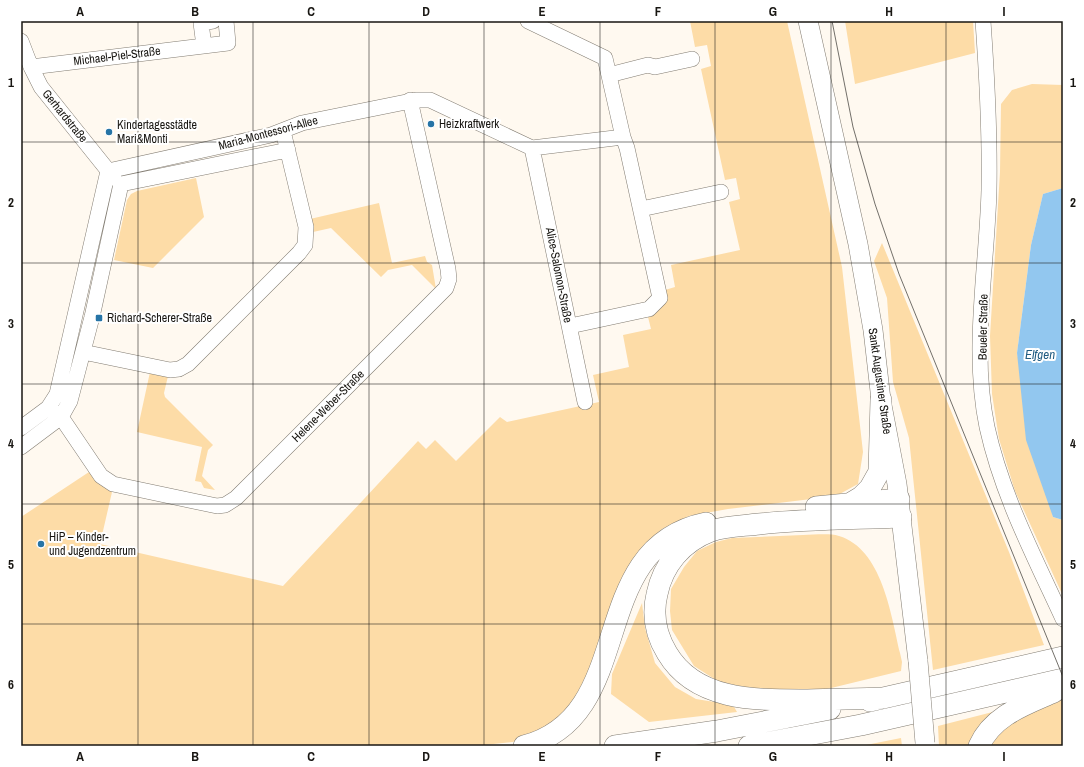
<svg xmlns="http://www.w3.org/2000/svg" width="1084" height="767" font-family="'Archivo Narrow',sans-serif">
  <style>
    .green { fill: #fddca7 }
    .water { fill: #92c7ef }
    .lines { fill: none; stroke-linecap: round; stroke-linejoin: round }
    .minor-casing { stroke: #837d73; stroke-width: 16 }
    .major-casing { stroke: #837d73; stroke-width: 20 }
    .highway-casing { stroke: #837d73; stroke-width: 22 }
    .minor { stroke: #fff; stroke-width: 15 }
    .major { stroke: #fff; stroke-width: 19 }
    .highway { stroke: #fff; stroke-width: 21 }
    .tram { stroke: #73706a; stroke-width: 1 }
    .major-bridge-casing { stroke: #837d73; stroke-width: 20; stroke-linecap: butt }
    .major-bridge { stroke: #fff; stroke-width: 19 }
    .grid { fill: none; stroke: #181612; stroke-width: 1; stroke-opacity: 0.55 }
    .poi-dot { fill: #2674a6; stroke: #fff; stroke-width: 1.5 }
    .labels { text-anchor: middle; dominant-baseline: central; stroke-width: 4; stroke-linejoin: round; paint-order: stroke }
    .street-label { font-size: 12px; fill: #181612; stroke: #fff }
    .poi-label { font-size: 12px; fill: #181612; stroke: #fff; text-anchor: start }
    .water-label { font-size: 13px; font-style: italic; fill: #215c82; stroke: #fff }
    .neatline { fill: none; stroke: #181612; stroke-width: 1.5 }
    .grid-label { font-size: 13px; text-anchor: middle; font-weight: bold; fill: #181612 }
  </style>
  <rect width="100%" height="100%" fill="#fff9f0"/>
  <path class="green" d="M690 21H787L842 267 863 452 858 484 836 496 728 509 689 516 662 529 643 546 627 572 592 682 565 717 530 740 475 746H21V517L89 472 112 492 100 544 283 586 418 441 426 449 435 440 456 461 500 417 507 422 599 402 593 375 629 367 623 335 651 329 648 317 665 290 675 287 671 265 740 250 729 202 740 199 736 178 725 180 701 69 711 66 707 45 695 47Z
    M845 21H973L975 53 855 84Z
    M1032 84 1063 85V188L1043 194 1031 245 1017 353 1053 517 1063 520V596L1015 491 999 439 992 394 990 336 1000 172 1001 104 1012 90Z
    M196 178 204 217 153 268 114 260 127 200 131 194 137 191Z
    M379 203 392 263 425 256 427 262 432 265 436 289 412 265 388 270 381 277 331 228 313 232 310 219Z
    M882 243 1009 552 1044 645 933 670 909 438 893 382 887 298 874 261Z
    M150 372 168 376 164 393 165 397 213 445 208 450 202 476 215 490 204 488 201 482 195 481 202 447 137 432Z
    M803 535C814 535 829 533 839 536 882 549 891 614 900 653L902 662 901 671 823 690 771 692 719 682 694 666 672 630 670 611 671 589 684 567 697 551 716 542 732 538Z
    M642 603 645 628 655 663 675 687 696 699 733 705 737 712 649 722 611 694 612 674Z
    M1063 694V746H939L938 726Z
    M901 738 902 746H861Z"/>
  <path class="water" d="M1063 188V520L1053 517 1026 440 1017 353 1031 245 1043 194Z"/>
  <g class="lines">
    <defs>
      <path id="minor" d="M528 21 605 58 623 137 627 148 660 298 649 309 570 326
        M983 21C987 77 990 134 989 190 987 268 971 350 987 427 1002 495 1034 556 1063 619
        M21 41 31 67 41 87 114 178
        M204 46 201 23 213 21
        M31 67 228 43 226 21
        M609 75 648 65 655 67 692 59
        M532 148 585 402
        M108 171 271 135 302 123 416 100H430L532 148 623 137
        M121 184 288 150
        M641 209 721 192
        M83 352 170 370 179 369 188 364 299 253 305 245 306 227 283 131
        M48 408 61 417 101 476 113 484 217 506 225 505 236 498 446 288 449 279 448 269 410 100
        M21 428 48 408 57 394 108 171
        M21 447 61 417 70 401 92 317 121 184"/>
      <path id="major" d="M808 21 858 244 873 330 881 400 897 484 918 661"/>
      <path id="highway" d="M851 503 861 497 870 488 879 472 881 400
        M816 507 899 499
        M884 698C859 699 833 699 808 700 758 700 696 702 667 653 656 635 652 615 657 594 663 565 682 542 711 531 726 526 743 526 759 524 806 519 853 519 901 517
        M870 701 1063 657
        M524 746C640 716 583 548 706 523
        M615 746 717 731 830 709
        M749 746 861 725 1063 679
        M979 746C993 715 1025 705 1054 692"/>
    </defs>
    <use href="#minor" class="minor-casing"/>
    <use href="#major" class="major-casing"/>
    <use href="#highway" class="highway-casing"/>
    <use href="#minor" class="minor"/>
    <use href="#major" class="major"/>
    <use href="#highway" class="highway"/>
    <path class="tram" d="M832 21 853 127 875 204 899 274 1063 677"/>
    <defs>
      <path id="major-bridge" d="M918 661 925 743"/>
    </defs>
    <use href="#major-bridge" class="major-bridge-casing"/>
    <use href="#major-bridge" class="major-bridge"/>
  </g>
  <path class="grid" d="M138 21V746M253 21V746M369 21V746M484 21V746M600 21V746M715 21V746M831 21V746M946 21V746M21 142H1063M21 263H1063M21 384H1063M21 504H1063M21 624H1063"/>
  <g class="poi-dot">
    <circle cx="431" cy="124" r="4"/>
    <circle cx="109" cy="132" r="4"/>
    <rect x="95" y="314" width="8" height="8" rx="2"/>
    <circle cx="41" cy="544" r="4"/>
  </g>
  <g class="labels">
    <g class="street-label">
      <text transform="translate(117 56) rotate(-7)">Michael-Piel-Straße</text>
      <text transform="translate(65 116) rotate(51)">Gerhardstraße</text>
      <text transform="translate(268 133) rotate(-15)">Maria-Montessori-Allee</text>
      <text transform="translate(559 275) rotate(79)">Alice-Salomon-Straße</text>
      <text transform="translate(983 327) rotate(-89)">Beueler Straße</text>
      <text transform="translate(880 381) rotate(82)">Sankt Augustiner Straße</text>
      <text transform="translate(328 406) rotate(-45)">Helene-Weber-Straße</text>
    </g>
    <g class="poi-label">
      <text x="439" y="124">Heizkraftwerk</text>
      <text x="117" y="125">Kindertagesstädte<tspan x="117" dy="14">Mari&amp;Monti</tspan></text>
      <text x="107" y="318">Richard-Scherer-Straße</text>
      <text x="49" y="537">HiP – Kinder-<tspan x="49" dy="14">und Jugendzentrum</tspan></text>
    </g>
    <g class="water-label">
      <text x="1040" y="354">Elfgen</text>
    </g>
  </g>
  <rect width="1084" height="767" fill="none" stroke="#ffffff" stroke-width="44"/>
  <rect x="22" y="22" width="1040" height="723" class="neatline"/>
  <g class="grid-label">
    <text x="80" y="16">A</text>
    <text x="195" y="16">B</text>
    <text x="311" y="16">C</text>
    <text x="426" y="16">D</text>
    <text x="542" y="16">E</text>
    <text x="658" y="16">F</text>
    <text x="773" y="16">G</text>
    <text x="889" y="16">H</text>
    <text x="1004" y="16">I</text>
    <text x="11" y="87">1</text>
    <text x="1073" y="87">1</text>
    <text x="11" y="207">2</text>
    <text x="1073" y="207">2</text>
    <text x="11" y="328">3</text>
    <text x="1073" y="328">3</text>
    <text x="11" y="448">4</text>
    <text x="1073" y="448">4</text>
    <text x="11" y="569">5</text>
    <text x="1073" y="569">5</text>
    <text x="11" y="689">6</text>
    <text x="1073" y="689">6</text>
    <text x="80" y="761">A</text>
    <text x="195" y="761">B</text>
    <text x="311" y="761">C</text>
    <text x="426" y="761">D</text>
    <text x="542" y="761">E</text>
    <text x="658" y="761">F</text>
    <text x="773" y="761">G</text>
    <text x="889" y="761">H</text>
    <text x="1004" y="761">I</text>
  </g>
</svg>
